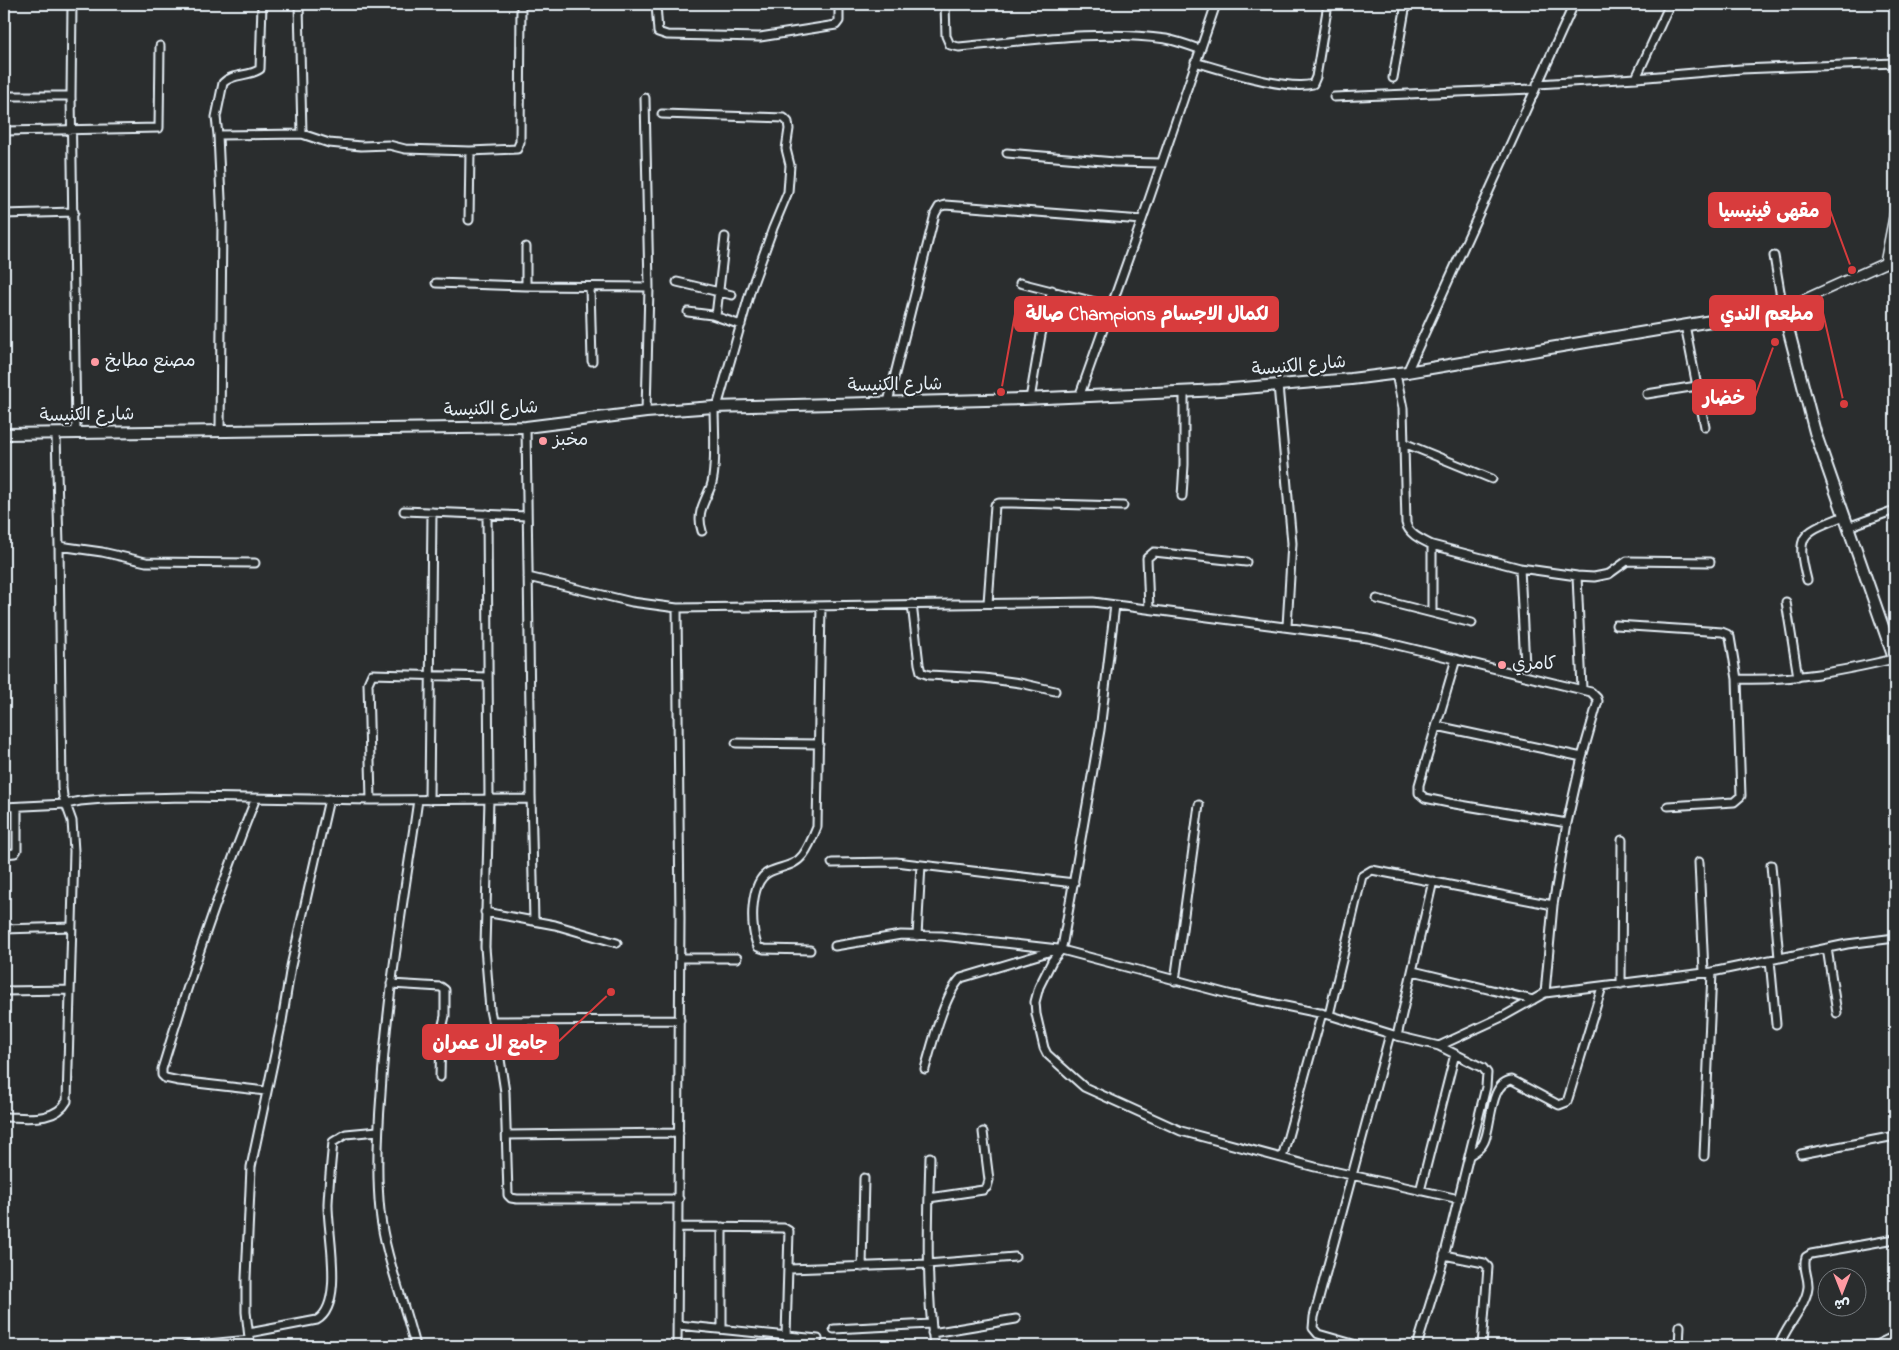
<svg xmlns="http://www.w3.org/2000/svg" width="1899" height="1350" font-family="'Indie Flower','Playpen Sans Arabic',sans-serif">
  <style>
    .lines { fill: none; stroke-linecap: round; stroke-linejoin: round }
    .minor-casing { stroke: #e8f1f8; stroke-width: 11 }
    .tertiary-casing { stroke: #e8f1f8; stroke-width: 12 }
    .secondary-casing { stroke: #e8f1f8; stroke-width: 14 }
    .minor { stroke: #2a2d2e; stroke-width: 7 }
    .tertiary { stroke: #2a2d2e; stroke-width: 9 }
    .secondary { stroke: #2a2d2e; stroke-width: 10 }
    .poi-dot { fill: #ff9aa2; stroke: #2a2d2e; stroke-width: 2 }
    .labels { text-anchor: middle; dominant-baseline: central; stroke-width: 4; stroke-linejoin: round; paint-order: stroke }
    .poi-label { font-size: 18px; fill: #e8f1f8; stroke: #2a2d2e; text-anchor: start }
    .street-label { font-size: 18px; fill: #e8f1f8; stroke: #2a2d2e }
    .leader { fill: none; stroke: #d83c3d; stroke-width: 2 }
    .callout-dot { fill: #d83c3d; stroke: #2a2d2e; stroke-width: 2 }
    .callout { fill: #d83c3d; stroke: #d83c3d; stroke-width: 2 }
    .callout-label { font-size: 19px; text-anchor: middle; font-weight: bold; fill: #fff }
  </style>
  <rect width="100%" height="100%" fill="#2a2d2e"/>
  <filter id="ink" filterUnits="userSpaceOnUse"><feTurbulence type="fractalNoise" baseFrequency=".02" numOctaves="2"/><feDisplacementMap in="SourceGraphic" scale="10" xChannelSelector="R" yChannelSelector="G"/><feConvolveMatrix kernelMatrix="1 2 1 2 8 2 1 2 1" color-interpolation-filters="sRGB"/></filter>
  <g filter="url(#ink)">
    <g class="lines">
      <defs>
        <path id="minor" d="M72 4 71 96 76 432
          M262 4 260 69C249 77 232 73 223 83L216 117 218 135 302 134 329 143 361 146 389 145 405 149 470 151 517 149 520 142 521 4
          M299 4 302 134
          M656 4 658 32 667 35 760 37 836 25 839 21V4
          M945 4 946 36 950 45 959 47C1027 41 1098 29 1166 39 1177 41 1188 45 1199 49
          M1195 62C1223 70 1286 91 1313 84L1316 77 1328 4
          M1393 78 1406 4
          M1636 78 1670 4
          M1537 84 1636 78 1741 69 1895 63
          M4 96H71
          M1334 97 1535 89
          M645 98 649 287 646 412
          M662 114 784 118 788 122 789 129 786 149 790 165 788 192 773 228 751 289 717 407
          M4 131 159 128 160 46
          M218 135 222 221 220 430
          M1007 153 1115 162 1161 163
          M4 214 74 212
          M469 220 470 151
          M526 247V286
          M1774 256 1783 309
          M677 282 732 295
          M436 283 526 286 649 287
          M1020 283 1111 306
          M590 287 592 361
          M688 312 712 315 741 325
          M716 316 725 237
          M1685 325 1705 427
          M1407 372 1574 4
          M1396 374 1403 408 1406 523C1409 535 1422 540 1432 545L1520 568 1577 576 1594 577 1609 574 1627 561 1710 562
          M1278 385 1292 543 1287 626
          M1647 394 1697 386
          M1079 397 1142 220 1216 4
          M1030 399 1041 335 1052 290
          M888 402 935 214 939 207 945 205 1142 220
          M1404 443 1492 479
          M1182 496 1184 465V392
          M404 511 527 516
          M487 514 489 799 485 947 490 1010 500 1059 505 1092 508 1195 511 1198 517 1199H679
          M1848 527 1889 512 1895 511
          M702 531C696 512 705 502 711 486 717 470 714 426 714 407
          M59 546 102 552 146 562 255 563
          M1520 568 1525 666
          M1577 576 1582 689
          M528 577 632 602 677 608 1093 602 1368 638 1591 692 1597 698 1598 701 1582 757 1567 823 1553 905 1545 993
          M1807 580C1795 533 1802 533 1844 516
          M1377 599 1472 623
          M1786 602 1798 677
          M988 603 995 505 999 503H1012L1123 506
          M912 604 919 664 921 672 929 675 984 678 1020 683 1055 691
          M1115 605 1100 730 1063 942 1061 950 1052 961 1039 987 1035 1002 1036 1014 1044 1048 1047 1054 1084 1087 1181 1131 1315 1167 1459 1199
          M677 608 680 918 677 1346
          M1149 609 1147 558 1154 552 1246 562
          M1432 612V545
          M1616 625 1722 632 1727 634 1730 637 1737 679 1741 796 1734 802 1668 806
          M1456 659 1419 785V793L1425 798 1449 803 1567 823
          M1737 679C1791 681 1842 671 1894 659
          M1437 726 1582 757
          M736 743 819 744
          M531 794 534 921
          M256 798C220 887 190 977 162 1069V1075L165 1078 179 1081 266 1091
          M371 800 368 683 372 674 488 677
          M429 800 432 512
          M4 807 66 804 80 801 103 799 185 797 371 800 528 799 531 794V781L526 427
          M4 854 15 853 17 850V807
          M1699 862 1704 972
          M832 863 896 862 1074 883
          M1771 865 1779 958
          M485 912 555 925 617 943
          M4 929 72 927
          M917 936 921 865
          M835 946 901 935 942 936 1058 949 1232 995 1329 1015 1397 1036 1439 1046 1483 1068 1487 1073 1486 1087 1442 1265 1417 1346
          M1827 948 1837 1013
          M810 950 764 949 758 947C750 930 749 882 769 872 781 866 794 867 803 855 809 847 813 837 817 827L821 606
          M680 958H737
          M1770 960 1776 1024
          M1413 971 1533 1000
          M1175 981 1199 805
          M391 984 441 987 445 990V1016L441 1033 440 1077
          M1621 984 1622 840
          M4 991 69 990
          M1329 1015 1362 876 1372 870 1553 905
          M493 1021 680 1020
          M1397 1036 1433 881
          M1439 1046 1504 1016 1545 993 1712 972 1847 944 1895 938
          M925 1069C932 1045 944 995 961 978L1055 950
          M4 1117C25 1117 55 1123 67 1101L74 851 72 821 63 796 62 788 59 546 56 434
          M507 1135 679 1133
          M1801 1154 1895 1136
          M1470 1155C1475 1152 1482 1147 1484 1142 1492 1126 1489 1082 1512 1080L1559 1105 1567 1102 1602 987
          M1704 1156 1712 972
          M930 1157C928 1221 926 1283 934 1346
          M1282 1158 1322 1013
          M1420 1191 1455 1054
          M929 1198 983 1190 987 1187 989 1180 983 1132
          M679 1227 784 1228 789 1231 786 1336
          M722 1227V1329
          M1444 1255 1484 1263 1488 1267 1482 1346
          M862 1267 864 1178
          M789 1269 927 1264 1015 1257
          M678 1325 818 1339
          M834 1329 931 1324
          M249 1333 317 1320C345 1304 327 1231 328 1203 329 1183 331 1162 333 1142L346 1134 378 1131
          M932 1333 1016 1319
          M186 1346 250 1340
          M250 1346 246 1312V1278L251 1167 282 1021 291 966 329 799
          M415 1346C404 1301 385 1257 380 1211 376 1173 378 1131 381 1093 387 995 404 897 418 800
          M1360 1346 1318 1334 1313 1328 1314 1317 1390 1034
          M1679 1346 1680 1326
          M1779 1346C1785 1327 1806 1307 1808 1287 1809 1277 1802 1268 1806 1257L1811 1254 1895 1239
          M1874 1346 1895 1336"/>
        <path id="tertiary" d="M1885 263 1895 260
          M1783 309 1885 263 1895 212"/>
        <path id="secondary" d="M4 434 526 427 646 412 714 407 1024 399 1220 390 1351 379 1407 372 1783 309 1815 432 1895 661"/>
      </defs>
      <use href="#minor" class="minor-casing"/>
      <use href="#tertiary" class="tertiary-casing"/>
      <use href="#secondary" class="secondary-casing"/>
      <use href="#minor" class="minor"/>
      <use href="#tertiary" class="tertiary"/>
      <use href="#secondary" class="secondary"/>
    </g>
  </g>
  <g class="poi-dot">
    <circle cx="95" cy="362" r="5"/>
    <circle cx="543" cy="441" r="5"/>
    <circle cx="1502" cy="665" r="5"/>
  </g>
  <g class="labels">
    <g class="poi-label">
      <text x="105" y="362">مصنع مطابخ</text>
      <text x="553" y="441">مخبز</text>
      <text x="1512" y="665">كامري</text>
    </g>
    <g class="street-label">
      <text transform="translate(1299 367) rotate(-5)">شارع الكنيسة</text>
      <text transform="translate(895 386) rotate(-1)">شارع الكنيسة</text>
      <text transform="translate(491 410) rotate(-2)">شارع الكنيسة</text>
      <text transform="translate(87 416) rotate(-1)">شارع الكنيسة</text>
    </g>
  </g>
  <path class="leader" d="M1852 270L1830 210M1844 404L1823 313M1001 392L1015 314M1775 342L1755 397M611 992L558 1042"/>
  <g class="callout-dot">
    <circle cx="1852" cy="270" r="5"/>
    <circle cx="1844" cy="404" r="5"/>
    <circle cx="1001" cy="392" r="5"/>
    <circle cx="1775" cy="342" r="5"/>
    <circle cx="611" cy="992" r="5"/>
  </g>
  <g class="callout">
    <rect x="1709" y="193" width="121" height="34" rx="5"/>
    <rect x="1710" y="296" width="113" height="34" rx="5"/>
    <rect x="1015" y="297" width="263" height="34" rx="5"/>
    <rect x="1693" y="380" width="62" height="34" rx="5"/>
    <rect x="423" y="1025" width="135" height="34" rx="5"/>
  </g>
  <g class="callout-label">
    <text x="1769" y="217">مقهى فينيسيا</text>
    <text x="1767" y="320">مطعم الندي</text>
    <text x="1147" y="320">صالة Champions لكمال الاجسام</text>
    <text x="1724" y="404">خضار</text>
    <text x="490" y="1049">جامع ال عمران</text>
  </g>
  <rect width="1899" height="1350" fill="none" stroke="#2a2d2e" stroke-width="20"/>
  <rect x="10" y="10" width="1879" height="1330" fill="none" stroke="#e8f1f8" stroke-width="2" filter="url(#ink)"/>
  <g transform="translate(1842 1292) rotate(180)"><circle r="24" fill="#2a2d2e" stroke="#767b7f"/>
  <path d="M0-4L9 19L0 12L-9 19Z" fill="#ff9aa2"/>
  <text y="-8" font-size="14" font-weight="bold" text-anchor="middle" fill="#e8f1f8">ش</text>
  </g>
</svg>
